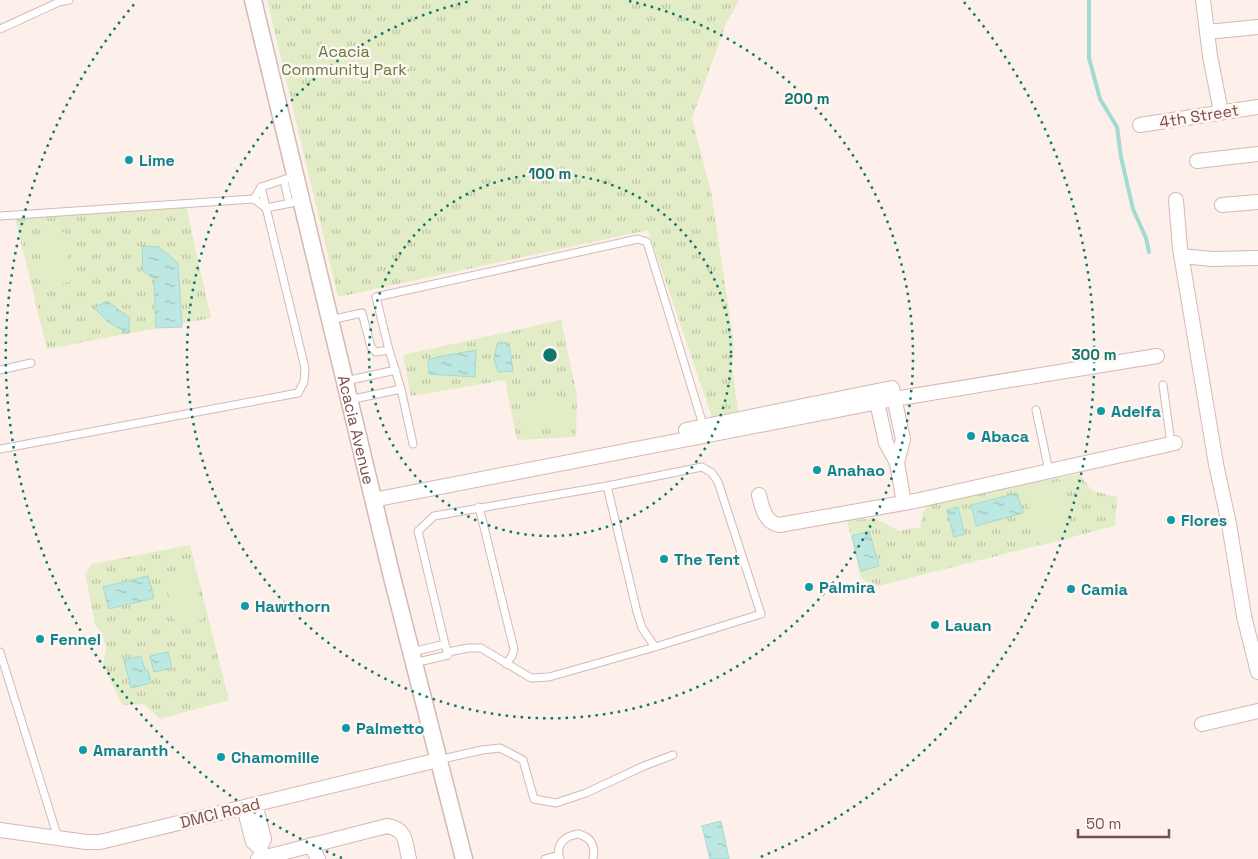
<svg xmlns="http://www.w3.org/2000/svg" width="1258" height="859" font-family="'Space Grotesk',sans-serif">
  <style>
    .grass { fill: url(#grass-tufts) }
    .pitch { fill: #e2ecc7 }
    .water { fill: url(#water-ripples); stroke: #a3dad1 }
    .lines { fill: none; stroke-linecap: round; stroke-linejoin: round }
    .stream { stroke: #a3dad1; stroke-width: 4 }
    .service-casing { stroke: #d5b8b4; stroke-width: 9 }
    .minor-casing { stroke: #d5b8b4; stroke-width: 16 }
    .tertiary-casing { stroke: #d5b8b4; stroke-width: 19 }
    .service { stroke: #fff; stroke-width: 7 }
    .minor { stroke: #fff; stroke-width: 14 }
    .tertiary { stroke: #fff; stroke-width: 16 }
    .ring { fill: none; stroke: #0f766e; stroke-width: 2.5; stroke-dasharray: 2.5 5 }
    .culture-dot { fill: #0f9aa8; stroke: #fff5f1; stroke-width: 2 }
    .labels { text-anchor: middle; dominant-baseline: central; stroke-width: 5; stroke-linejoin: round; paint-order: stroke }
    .park-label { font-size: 16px; fill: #637940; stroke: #fff5f1 }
    .street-label { font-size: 16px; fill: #794e4c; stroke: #fff5f1 }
    .culture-label { font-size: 16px; font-weight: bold; fill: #0d838f; stroke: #fff5f1; text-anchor: start }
    .centre { fill: #0f766e; stroke: #fff5f1; stroke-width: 2.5 }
    .ring-label { font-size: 15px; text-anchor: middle; font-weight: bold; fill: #0f766e; stroke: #fff5f1; stroke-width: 5; stroke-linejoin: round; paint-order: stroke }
  </style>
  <defs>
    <pattern id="grass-tufts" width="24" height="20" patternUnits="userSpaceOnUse" patternTransform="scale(1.25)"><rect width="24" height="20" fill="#e2ecc7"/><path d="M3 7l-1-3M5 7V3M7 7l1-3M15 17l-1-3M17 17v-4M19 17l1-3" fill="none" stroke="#bcc1a4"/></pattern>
    <pattern id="water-ripples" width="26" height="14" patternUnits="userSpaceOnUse" patternTransform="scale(1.25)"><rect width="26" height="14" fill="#bde8e1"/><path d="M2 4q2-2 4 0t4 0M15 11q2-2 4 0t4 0" fill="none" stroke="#9ebeb9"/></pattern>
  </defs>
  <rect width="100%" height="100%" fill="#fdf0ea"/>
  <path class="grass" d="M267 0H739L725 26 692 118 711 192 734 344 732 367 738 411 712 417 648 230 338 297Z
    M186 206 211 318 47 349 15 218Z
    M561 320 577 396 576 437 517 440 505 380 411 396 403 355Z
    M1080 474 1092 491 1117 497 1115 526 874 587 861 578 847 521 874 518 899 531 920 527 923 513 928 503 1036 482Z
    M190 545 229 700 160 719 144 704 122 705 103 665 106 649 102 633 95 625 85 573 92 564Z"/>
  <path class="pitch" d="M65 232 70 282 43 285 38 235Z
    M520 400 570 401 569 428 520 427Z
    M1060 481 1074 537 1039 546 1025 490Z
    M192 569 204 619 176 626 164 575Z"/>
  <path class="water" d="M142 246 159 247 178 263 182 327 156 328 154 279 143 271Z
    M107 301 130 318 128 333 108 322 94 308Z
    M509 343 513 371 498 372 494 359 497 344Z
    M476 350 475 377 429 374 428 360 437 357Z
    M1017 493 1023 513 976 526 971 505Z
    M958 507 965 534 954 537 947 510Z
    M869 531 879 566 861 571 852 536Z
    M148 576 154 598 109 609 103 587Z
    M168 652 172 668 154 672 150 656Z
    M141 656 145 671 148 670 151 683 131 688 124 660Z
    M721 821 729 859H710L702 826Z"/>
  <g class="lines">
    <path class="stream" d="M1089 0V58L1100 99 1117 127 1121 157 1133 209 1146 238 1149 252"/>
    <defs>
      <path id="service" d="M0 29 59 2 69 0
        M284 180 289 203
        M254 199 261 187 295 176
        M0 216 254 199 266 208 301 201
        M330 320 362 313 371 347 376 352 389 350
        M0 370 31 363
        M345 381 396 370
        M1163 385 1171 444
        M349 400 401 389
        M1036 410 1049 471
        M413 444 401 389 389 350 376 297 638 239 647 242 704 428
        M0 449 298 393 304 382 305 368 261 187
        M607 486 637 612 642 628 655 647
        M479 507 514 649 512 656 506 664
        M0 652 58 838
        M412 652 445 644
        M414 663 448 655 445 644 418 531 434 516 607 486 702 467 712 473 718 482 761 614 655 647 549 677 531 678 481 648H468L448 652
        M438 760 482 750 500 748 523 760 534 799 556 803 586 793 644 766 673 755
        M545 859 559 855
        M560 859C555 845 564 836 578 834 591 837 596 846 593 859"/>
      <path id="minor" d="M1203 0 1210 56 1221 112
        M1207 32 1258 27
        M1140 125 1258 107
        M1197 161 1258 154
        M1176 200 1180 248 1216 464 1229 524 1244 616 1258 672
        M1222 205 1258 202
        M1181 256 1212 259 1258 258
        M877 402 886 443 897 463 904 503
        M686 430 892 388 903 439 897 463
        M759 495C762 508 765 522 779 525L915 501 1175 443
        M373 500 894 399 1157 356
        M1202 724 1258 711
        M255 804 264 839 260 848
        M244 807 253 842 260 848 263 858
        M0 830 86 842H100L438 760
        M311 845 318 859
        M258 859 387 826C407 829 405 842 409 859"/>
      <g id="tertiary">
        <path id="s1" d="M253 0 391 573 464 859"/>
      </g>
    </defs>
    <use href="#service" class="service-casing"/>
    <use href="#minor" class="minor-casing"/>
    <use href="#tertiary" class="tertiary-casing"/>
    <use href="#service" class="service"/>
    <use href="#minor" class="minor"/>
    <use href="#tertiary" class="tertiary"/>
  </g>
  <g class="ring">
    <circle cx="550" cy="355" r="181"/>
    <path d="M629 1A363 363 0 1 1 471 1"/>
    <path d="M342 858A544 544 0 0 1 136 2M964 2A544 544 0 0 1 758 858"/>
  </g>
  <g class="culture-dot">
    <circle cx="129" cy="160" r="5"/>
    <circle cx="1101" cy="411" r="5"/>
    <circle cx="971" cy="436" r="5"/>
    <circle cx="817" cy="470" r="5"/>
    <circle cx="1171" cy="520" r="5"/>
    <circle cx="664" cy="559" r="5"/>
    <circle cx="809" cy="587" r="5"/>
    <circle cx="1071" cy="589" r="5"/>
    <circle cx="245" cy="606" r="5"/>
    <circle cx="935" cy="625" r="5"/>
    <circle cx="40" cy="639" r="5"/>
    <circle cx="346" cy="728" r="5"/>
    <circle cx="83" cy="750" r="5"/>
    <circle cx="221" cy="757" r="5"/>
  </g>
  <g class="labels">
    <g class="park-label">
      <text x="344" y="51">Acacia<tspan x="344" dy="18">Community Park</tspan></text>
    </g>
    <g class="street-label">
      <text transform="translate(1199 116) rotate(-9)">4th Street</text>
      <text stroke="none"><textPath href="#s1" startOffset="442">Acacia Avenue</textPath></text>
      <text transform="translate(220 813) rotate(-14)">DMCI Road</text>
    </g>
    <g class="culture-label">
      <text x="139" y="160">Lime</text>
      <text x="1111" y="411">Adelfa</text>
      <text x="981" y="436">Abaca</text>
      <text x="827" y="470">Anahao</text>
      <text x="1181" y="520">Flores</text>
      <text x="674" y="559">The Tent</text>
      <text x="819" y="587">Palmira</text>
      <text x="1081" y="589">Camia</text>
      <text x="255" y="606">Hawthorn</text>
      <text x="945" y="625">Lauan</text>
      <text x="50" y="639">Fennel</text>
      <text x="356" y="728">Palmetto</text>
      <text x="93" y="750">Amaranth</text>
      <text x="231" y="757">Chamomille</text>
    </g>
  </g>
  <circle cx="550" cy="355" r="8" class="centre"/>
  <g class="ring-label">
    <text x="807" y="104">200 m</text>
    <text x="550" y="179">100 m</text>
    <text x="1094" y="360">300 m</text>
  </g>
  <path d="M1078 829v8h91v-8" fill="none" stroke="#794e4c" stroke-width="2.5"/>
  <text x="1086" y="829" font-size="15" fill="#794e4c" stroke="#fff5f1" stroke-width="4" paint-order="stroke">50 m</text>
</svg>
